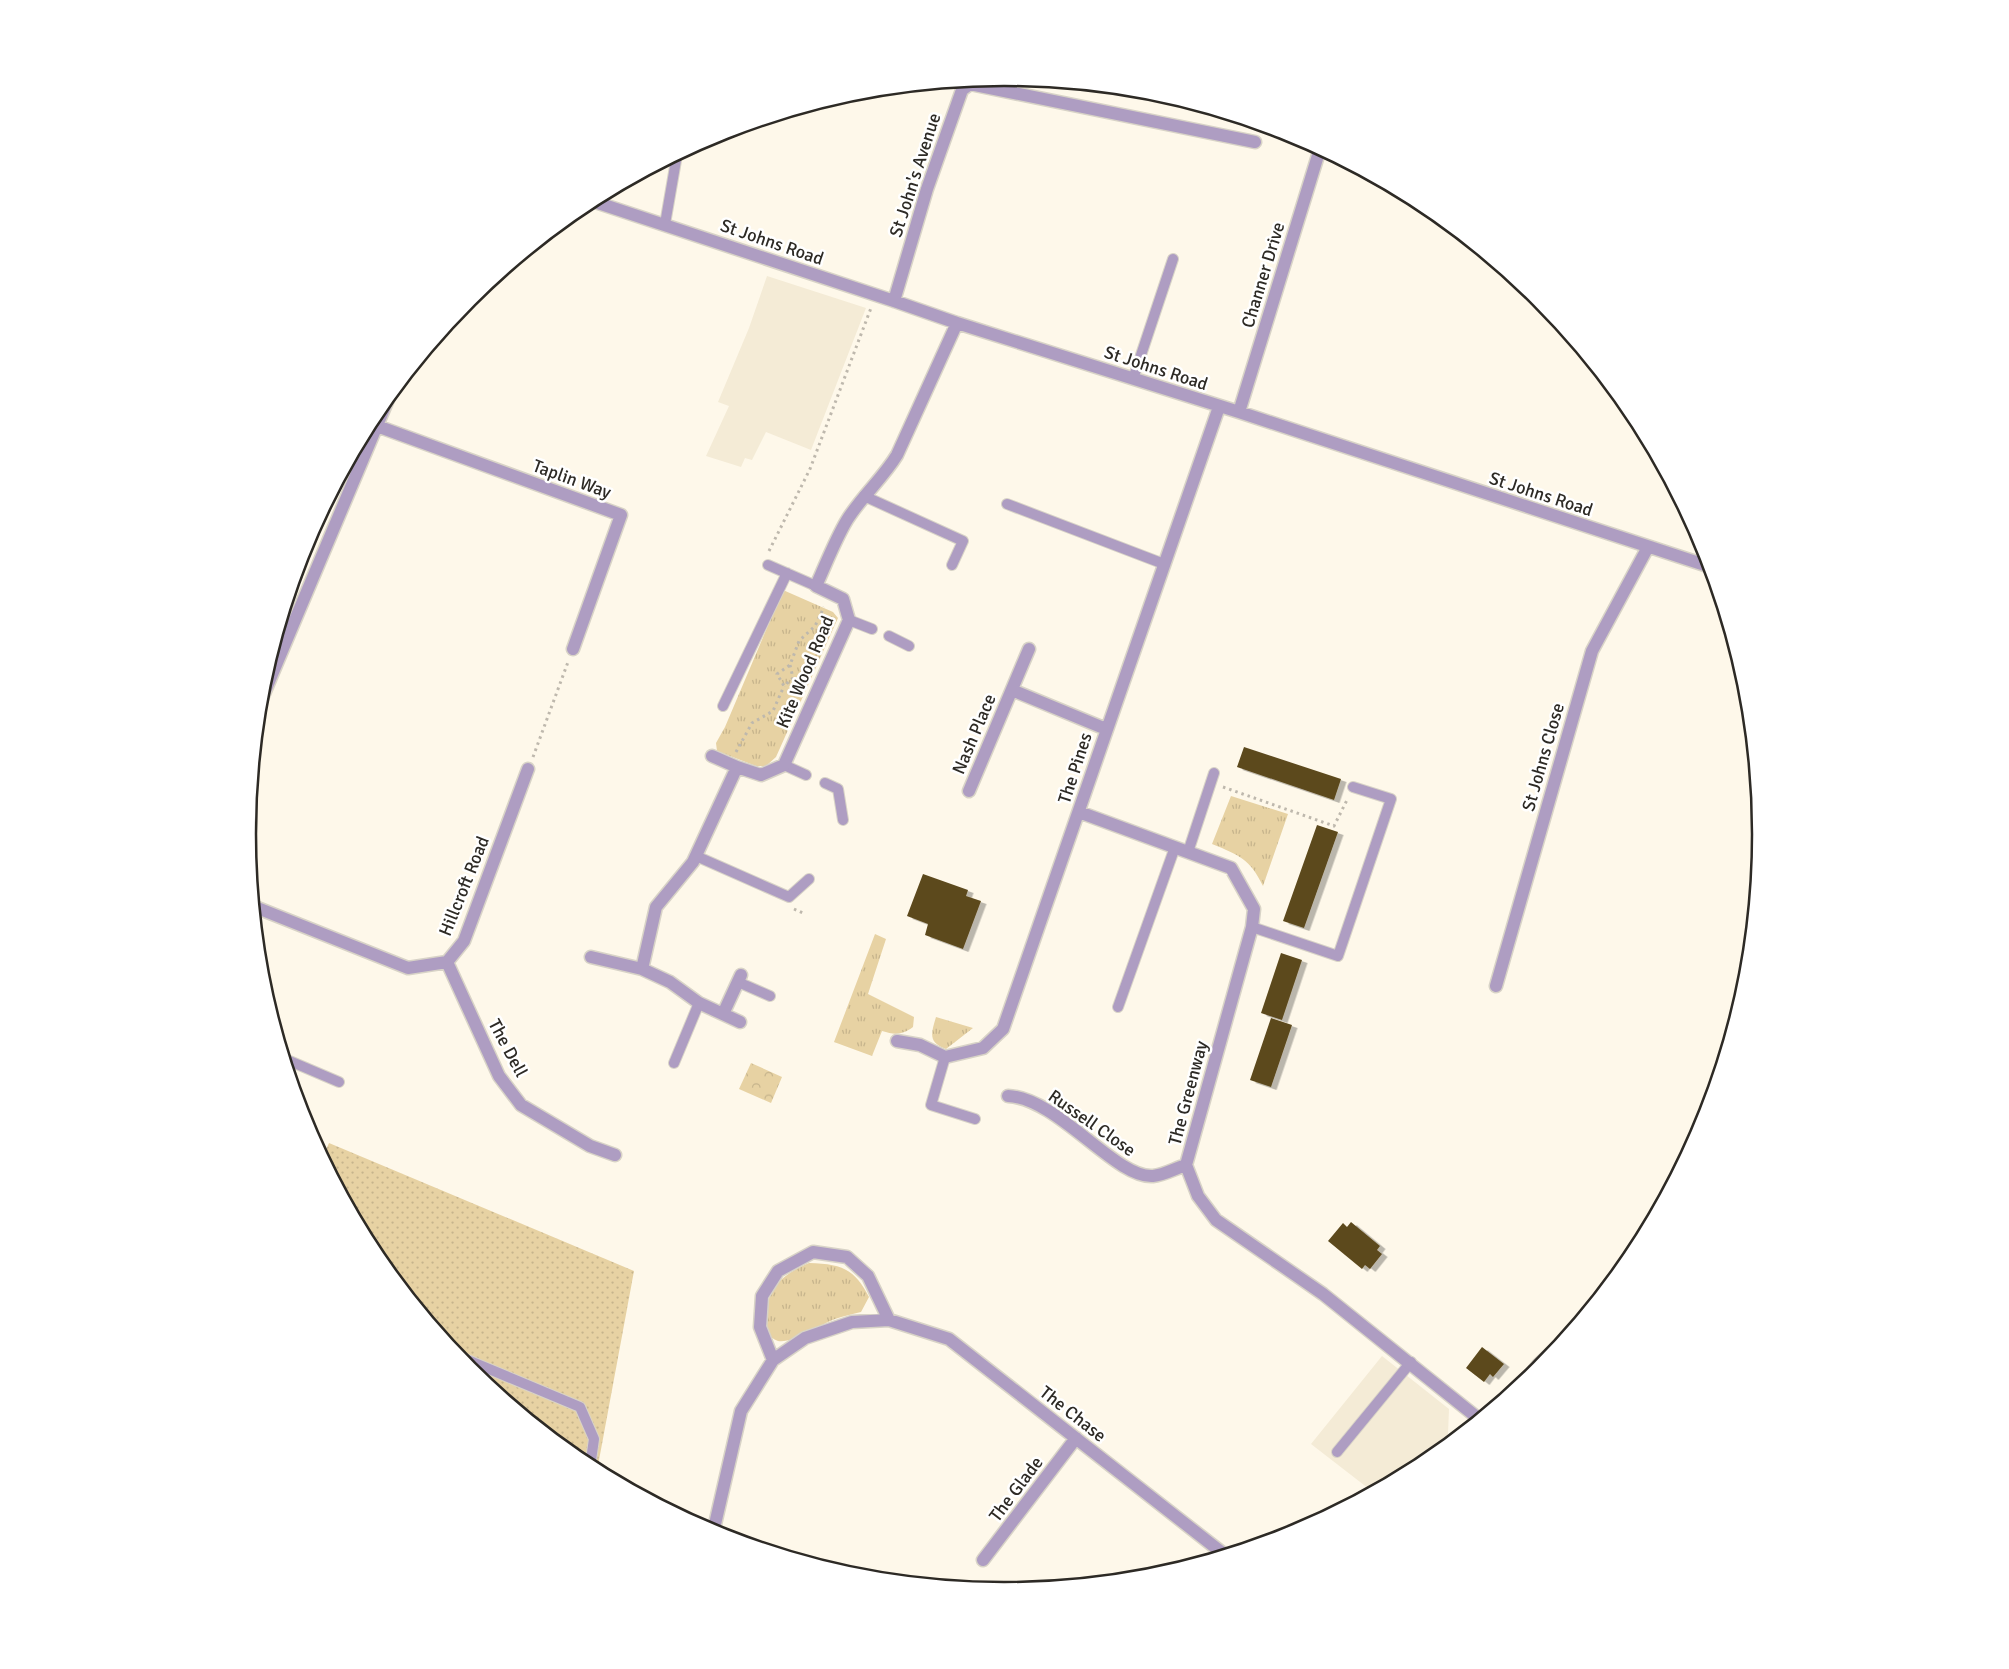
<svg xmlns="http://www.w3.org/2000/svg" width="2009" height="1669" font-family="Signika,sans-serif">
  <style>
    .built { fill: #f4ebd6 }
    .grass { fill: url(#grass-tufts) }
    .park { fill: url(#park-crowns) }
    .garden { fill: url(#garden-dots) }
    .building { fill: #5c491d; filter: url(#shadow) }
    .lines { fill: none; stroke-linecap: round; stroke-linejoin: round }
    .lane-casing { stroke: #d8d3c7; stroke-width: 12 }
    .street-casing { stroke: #d8d3c7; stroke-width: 15 }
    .path { stroke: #beb8ad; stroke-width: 3; stroke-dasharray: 2.5 4; stroke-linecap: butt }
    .lane { stroke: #ae9dc2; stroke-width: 10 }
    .street { stroke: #ae9dc2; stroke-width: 12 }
    .labels { text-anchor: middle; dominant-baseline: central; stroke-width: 5; stroke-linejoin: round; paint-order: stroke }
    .street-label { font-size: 18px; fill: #2d2a25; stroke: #fff }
    .rim { fill: none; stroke: #2d2a25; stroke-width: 2.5 }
  </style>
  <defs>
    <pattern id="grass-tufts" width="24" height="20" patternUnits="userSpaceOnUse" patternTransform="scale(1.25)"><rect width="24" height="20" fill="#e7d2a3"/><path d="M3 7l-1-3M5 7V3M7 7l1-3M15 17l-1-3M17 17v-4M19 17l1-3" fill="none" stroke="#c6b48c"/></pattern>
    <pattern id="park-crowns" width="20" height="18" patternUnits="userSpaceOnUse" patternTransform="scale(1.25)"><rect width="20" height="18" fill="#e7d2a3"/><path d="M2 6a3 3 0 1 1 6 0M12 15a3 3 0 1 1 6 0" fill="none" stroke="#c6b48c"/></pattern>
    <pattern id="garden-dots" width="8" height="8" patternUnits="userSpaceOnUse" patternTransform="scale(1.25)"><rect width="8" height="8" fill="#e7d2a3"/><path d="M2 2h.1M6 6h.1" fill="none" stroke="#c6b48c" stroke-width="1.8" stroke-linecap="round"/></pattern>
    <filter id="shadow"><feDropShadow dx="5.5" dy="3" stdDeviation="0" flood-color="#0004"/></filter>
  </defs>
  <rect width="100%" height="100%" fill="#fef8ea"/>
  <path class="built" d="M767 276 866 308 811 450 766 432 752 460 745 458 741 467 706 456 729 406 718 402 749 328Z
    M1382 1356 1449 1409 1448 1434 1422 1465 1373 1492 1311 1444Z"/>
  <path class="grass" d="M783 590 833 612 838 618 776 757 766 766H756L717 751 716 743 725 727Z
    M1231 796 1288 814 1263 886C1250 859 1239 855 1212 844Z
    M875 934 886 939 868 994 914 1017 913 1027C902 1035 895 1035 882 1031L872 1056 834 1042Z
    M936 1017 973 1028 946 1049C928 1042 931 1034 936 1017Z
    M809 1263C841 1264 854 1268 869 1297L861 1312C853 1314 843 1316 835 1319 821 1324 792 1344 778 1341 756 1334 766 1297 777 1284 786 1274 797 1268 809 1263Z"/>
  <path class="park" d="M751 1063 782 1077 771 1103 739 1089Z"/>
  <path class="garden" d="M329 1143 634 1271 597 1471 584 1464 469 1370 375 1255 323 1157Z"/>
  <path class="building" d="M1244 747 1341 779 1334 800 1237 767Z
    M1317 825 1338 832 1304 928 1283 921Z
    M923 874 968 890 966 896 981 901 963 949 925 935 928 924 907 916Z
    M1281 953 1302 960 1282 1020 1261 1013Z
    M1271 1018 1292 1025 1271 1087 1250 1080Z
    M1351 1222 1380 1246 1377 1250 1382 1254 1370 1269 1365 1265 1362 1269 1328 1241 1343 1223 1347 1227Z
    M1482 1347 1504 1364 1493 1377 1490 1374 1484 1382 1466 1368Z"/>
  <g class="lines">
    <defs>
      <path id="lane" d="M665 224 677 155
        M1133 379 1173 259
        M864 496 963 541 952 565
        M1007 504 1164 564
        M768 565 816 586
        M849 620 872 629
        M889 636 909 646
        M723 706 787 573
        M784 765 806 775
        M825 783 838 789 843 820
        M1188 852 1214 773
        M696 856 789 897 809 879
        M1252 927 1338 956 1391 799 1353 787
        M738 982 770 996
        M1118 1007 1175 847
        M945 1057 931 1105 975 1119
        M285 1059 339 1082
        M674 1063 699 1003
        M458 1356 580 1407 594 1439 590 1467
        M1337 1452 1411 1362"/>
      <path id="street" d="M592 201 894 301 957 323 1239 412 1711 567
        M894 301 927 189 962 90 970 84 1255 142
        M1239 412 1320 149
        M377 426 621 515 573 649
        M1012 690 1106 729
        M260 703 389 397
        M712 756 737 767
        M969 791 1029 649
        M1079 812 1231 868 1254 909 1252 927 1186 1165 1198 1196 1216 1220 1323 1294 1479 1419
        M255 907 408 968 447 962 464 941 528 769
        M591 957 642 969
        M447 962 499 1076 521 1105 590 1146 615 1155
        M1496 986 1592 651 1648 547
        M723 1014 741 975
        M740 1022 699 1003 670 982 642 969 656 907 693 862 737 767 761 775 784 765 849 620 843 599 816 586C826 564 835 540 847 520 862 496 883 478 897 455L957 323
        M897 1041 920 1045 945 1057 983 1048 1003 1029 1219 407
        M1008 1096C1058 1098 1116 1179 1153 1176 1164 1175 1176 1168 1186 1165
        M773 1360 760 1327 762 1296 778 1271 813 1252 847 1257 868 1276 889 1320
        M1522 1385 1539 1364 1561 1344
        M713 1533 741 1411 773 1360 805 1338 852 1322 889 1320 949 1339 1225 1555
        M983 1560 1076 1438"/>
    </defs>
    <use href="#lane" class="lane-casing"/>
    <use href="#street" class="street-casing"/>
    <path class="path" d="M769 551 810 469 871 308
      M790 665 793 678 784 686 777 674 790 665 799 641 815 626 824 607
      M736 752 752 723 773 711 784 686
      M533 757 568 662
      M1223 787 1334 826 1348 798
      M794 909 805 914"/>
    <use href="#lane" class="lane"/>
    <use href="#street" class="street"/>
  </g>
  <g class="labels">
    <g class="street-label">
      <text transform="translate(915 175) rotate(-72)">St John's Avenue</text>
      <text transform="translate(772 242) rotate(19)">St Johns Road</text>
      <text transform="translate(1263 275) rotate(-73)">Channer Drive</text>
      <text transform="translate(1156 368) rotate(18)">St Johns Road</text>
      <text transform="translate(572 479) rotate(20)">Taplin Way</text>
      <text transform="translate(1541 494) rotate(18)">St Johns Road</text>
      <text transform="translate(805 672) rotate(-67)">Kite Wood Road</text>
      <text transform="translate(974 734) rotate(-67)">Nash Place</text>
      <text transform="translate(1543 757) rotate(-74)">St Johns Close</text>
      <text transform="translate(1075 768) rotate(-72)">The Pines</text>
      <text transform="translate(464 886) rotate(-68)">Hillcroft Road</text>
      <text transform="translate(508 1048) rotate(62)">The Dell</text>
      <text transform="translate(1188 1093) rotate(-75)">The Greenway</text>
      <text transform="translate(1092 1123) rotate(35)">Russell Close</text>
      <text transform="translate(1073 1414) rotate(38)">The Chase</text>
      <text transform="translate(1016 1489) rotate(-53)">The Glade</text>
    </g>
  </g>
  <path d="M0 0H2009V1669H0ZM256 834a748 748 0 1 1 1496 0a748 748 0 1 1-1496 0Z" fill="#fff" fill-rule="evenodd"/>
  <path class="rim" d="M256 834a748 748 0 1 1 1496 0a748 748 0 1 1-1496 0Z"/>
</svg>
